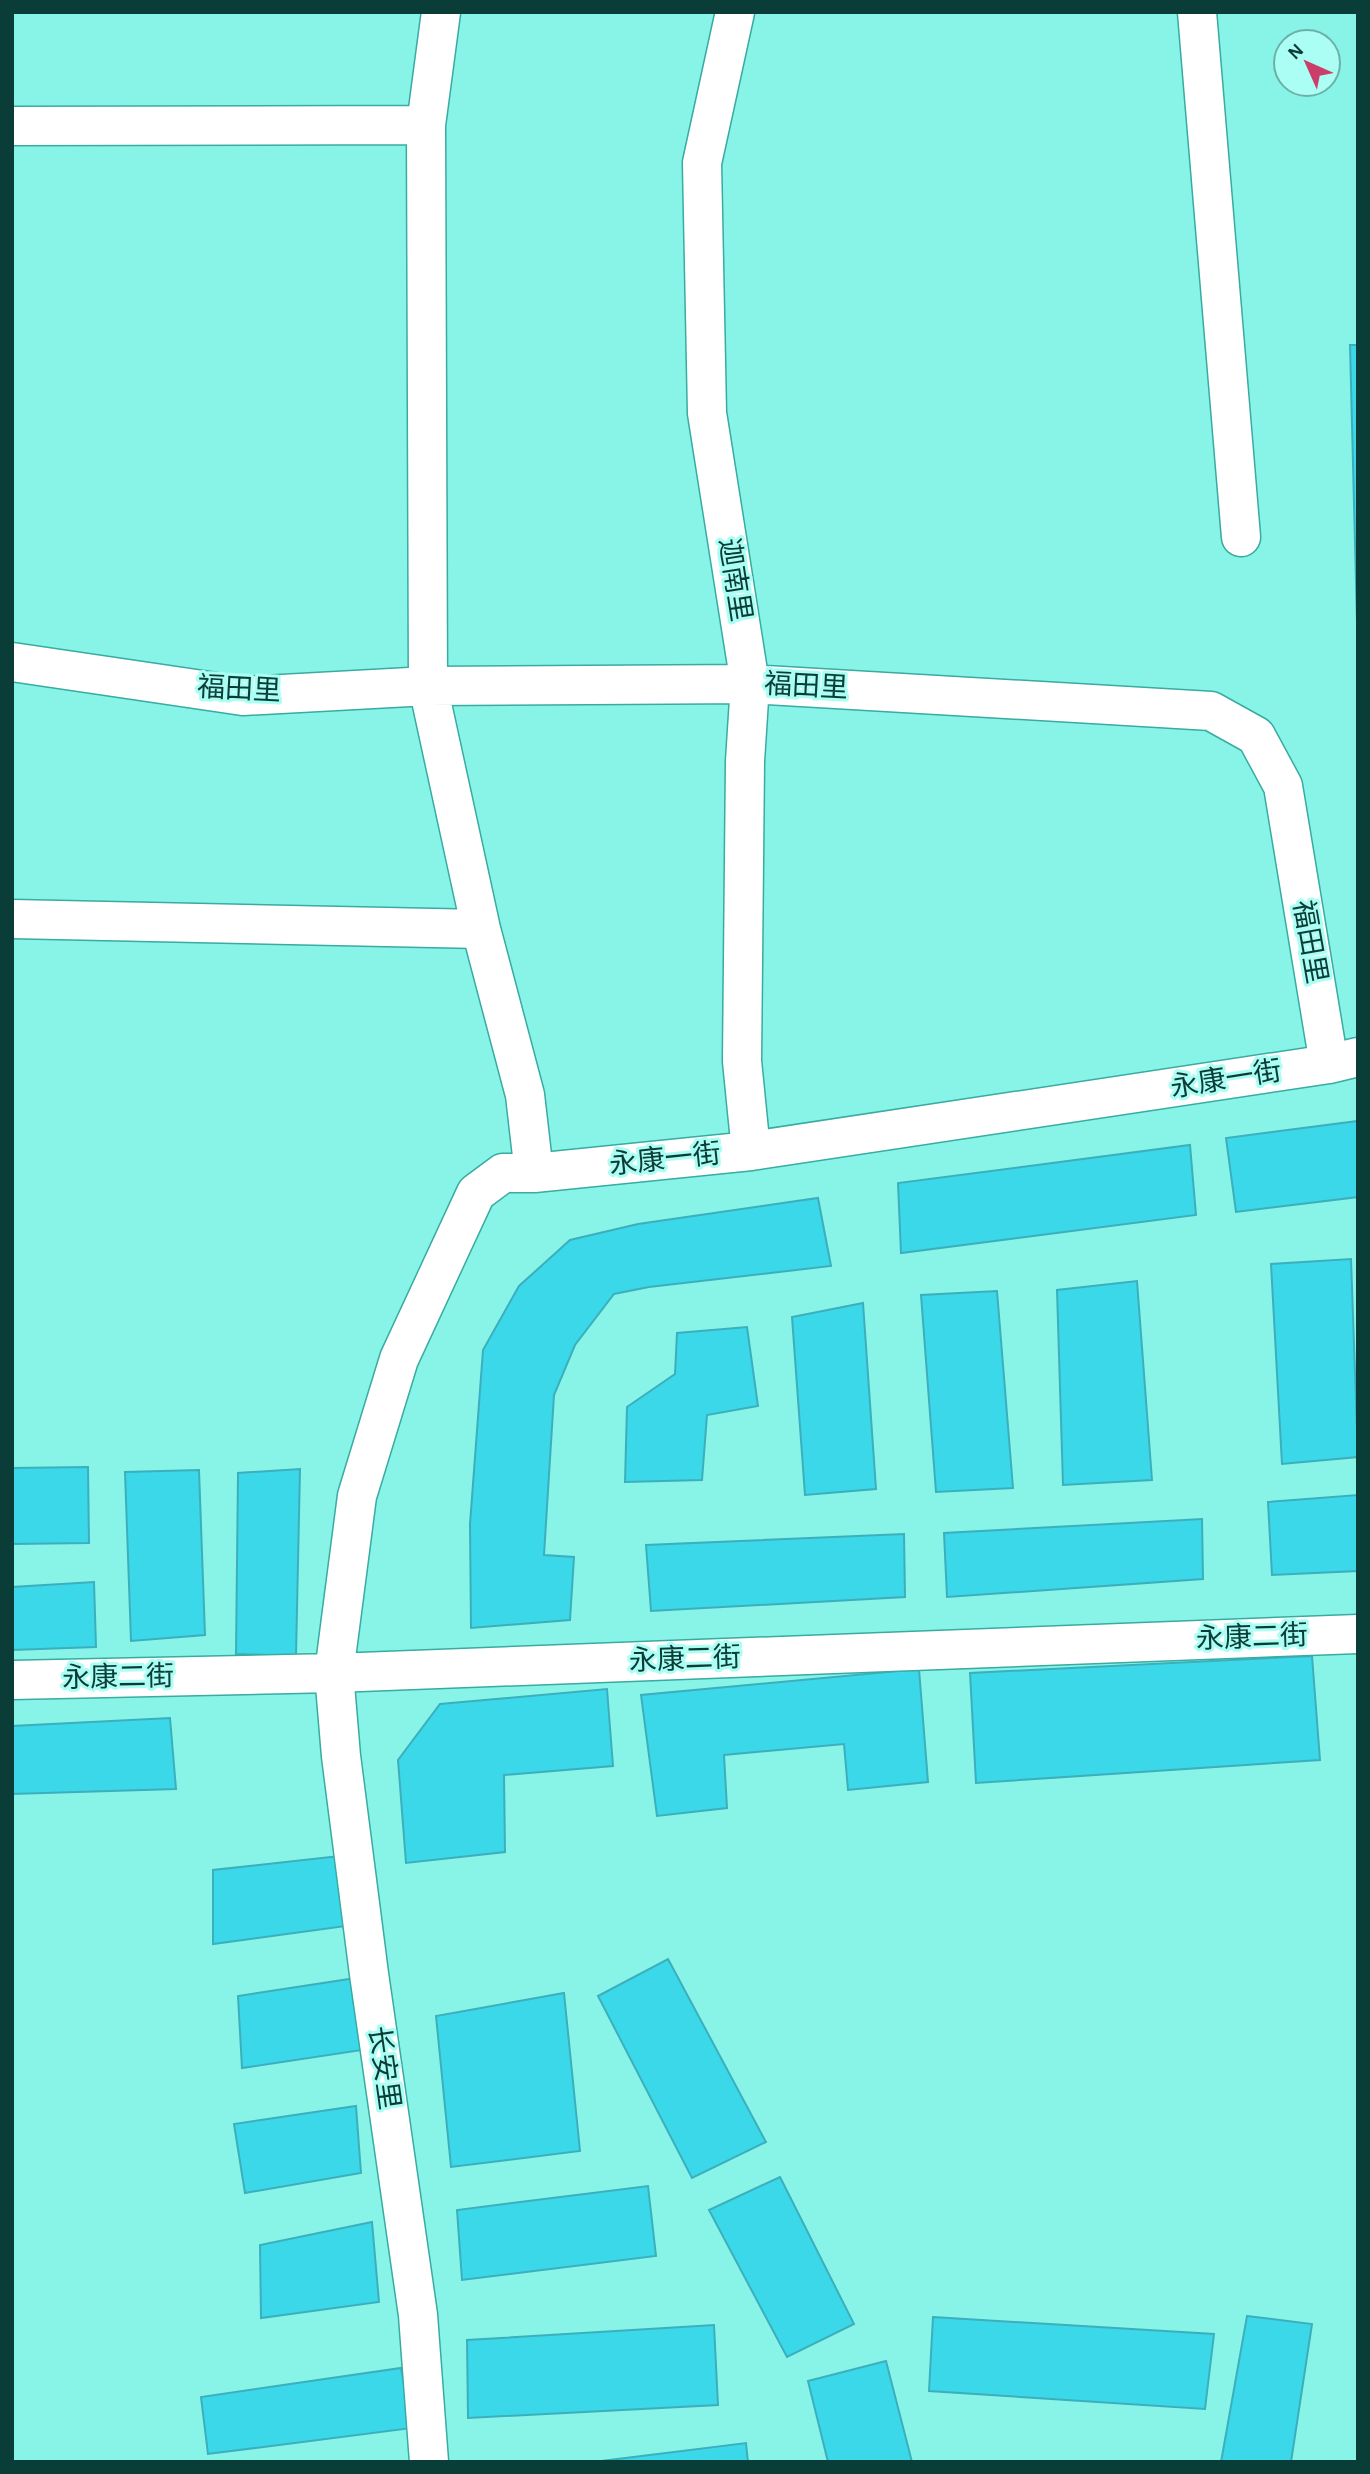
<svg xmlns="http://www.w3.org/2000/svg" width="1370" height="2474" font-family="'Alegreya Sans','Noto Sans SC',sans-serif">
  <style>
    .building { fill: #3bd8e9; stroke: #3cafbc; stroke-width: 2 }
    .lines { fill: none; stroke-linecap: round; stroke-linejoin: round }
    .minor-casing { stroke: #39aba1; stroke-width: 41 }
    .minor { stroke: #fff; stroke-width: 38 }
    .labels { text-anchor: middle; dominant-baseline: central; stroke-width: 6; stroke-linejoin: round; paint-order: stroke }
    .street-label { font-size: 28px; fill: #0b3d38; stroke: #abfef3 }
  </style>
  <rect width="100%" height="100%" fill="#88f4e8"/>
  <path class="building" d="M1350 345H1358L1357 622Z
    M1358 1121V1197L1236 1212 1226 1138Z
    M1190 1145 1196 1215 901 1253 898 1183Z
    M818 1198 831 1266 649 1287 614 1294 575 1345 554 1395 544 1555 574 1557 570 1620 471 1628 470 1524 483 1350 519 1286 570 1240 638 1224Z
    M1351 1259 1358 1457 1282 1464 1271 1264Z
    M1137 1281 1152 1480 1063 1485 1057 1290Z
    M997 1291 1013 1488 936 1492 921 1295Z
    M863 1303 876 1489 805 1495 792 1317Z
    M747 1327 758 1406 707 1415 702 1480 625 1482 627 1407 675 1374 677 1333Z
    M88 1467 89 1543 12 1544V1468Z
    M300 1469 296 1656 236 1654 238 1473Z
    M199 1470 205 1635 131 1641 125 1472Z
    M1358 1495V1571L1272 1575 1268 1502Z
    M1202 1519 1203 1579 947 1597 944 1533Z
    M904 1534 905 1597 651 1611 646 1545Z
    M94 1582 96 1647 12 1650V1587Z
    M1312 1656 1320 1760 976 1783 970 1673Z
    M919 1669 928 1782 848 1790 844 1744 724 1755 727 1808 657 1816 641 1695Z
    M607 1689 613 1766 504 1775 505 1852 406 1863 398 1760 440 1704Z
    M170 1718 176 1789 12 1794V1726Z
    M339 1856 346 1926 213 1944V1870Z
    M668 1959 766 2142 692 2178 598 1996Z
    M356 1978 362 2050 242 2068 238 1996Z
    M564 1993 580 2151 451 2167 436 2016Z
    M356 2106 361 2173 245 2193 234 2124Z
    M780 2177 854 2324 787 2357 709 2210Z
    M648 2186 656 2256 462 2280 457 2210Z
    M372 2222 379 2302 261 2318 260 2245Z
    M1247 2316 1312 2324 1291 2462H1221Z
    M933 2317 1214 2334 1205 2409 929 2391Z
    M714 2325 718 2405 468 2418 467 2340Z
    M886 2361 912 2462H828L808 2381Z
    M401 2368 412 2428 208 2454 201 2397Z
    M746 2443 748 2462H593Z"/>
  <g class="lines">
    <defs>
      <path id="minor" d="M441 12 426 125 428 686 481 929 525 1095 534 1173
        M735 12 702 163 707 413 750 684 745 761 742 1061 751 1151
        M1197 12 1241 537
        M12 126 426 125
        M12 662 243 696 428 686 750 684 1211 711 1256 736 1283 786 1329 1064
        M12 919 481 929
        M12 1680 334 1673 1358 1634
        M429 2462 418 2315 369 1974 341 1756 334 1673 357 1496 399 1359 476 1193 503 1173H534L751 1151 1329 1064 1358 1057"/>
    </defs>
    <use href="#minor" class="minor-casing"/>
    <use href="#minor" class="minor"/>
  </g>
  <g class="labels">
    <g class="street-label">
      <text transform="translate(734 580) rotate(81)">迦南里</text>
      <text transform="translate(806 687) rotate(3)">福田里</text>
      <text transform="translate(239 690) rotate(3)">福田里</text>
      <text transform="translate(1309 942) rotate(80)">福田里</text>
      <text transform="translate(1226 1080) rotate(-9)">永康一街</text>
      <text transform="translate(665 1160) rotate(-6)">永康一街</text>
      <text transform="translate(1252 1638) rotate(-2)">永康二街</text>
      <text transform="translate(685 1660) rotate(-2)">永康二街</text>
      <text transform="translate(118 1678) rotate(-1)">永康二街</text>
      <text transform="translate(383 2068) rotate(82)">长安里</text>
    </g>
  </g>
  <rect width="1370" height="2474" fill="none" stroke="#0b3d38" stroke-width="28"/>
  <g transform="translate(1307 63) rotate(315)"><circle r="33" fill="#abfef3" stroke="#6bb1a8" stroke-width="2"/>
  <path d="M0-5L12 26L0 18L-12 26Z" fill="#cb3e6a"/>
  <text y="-10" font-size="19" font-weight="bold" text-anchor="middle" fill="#0b3d38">N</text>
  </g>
</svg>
